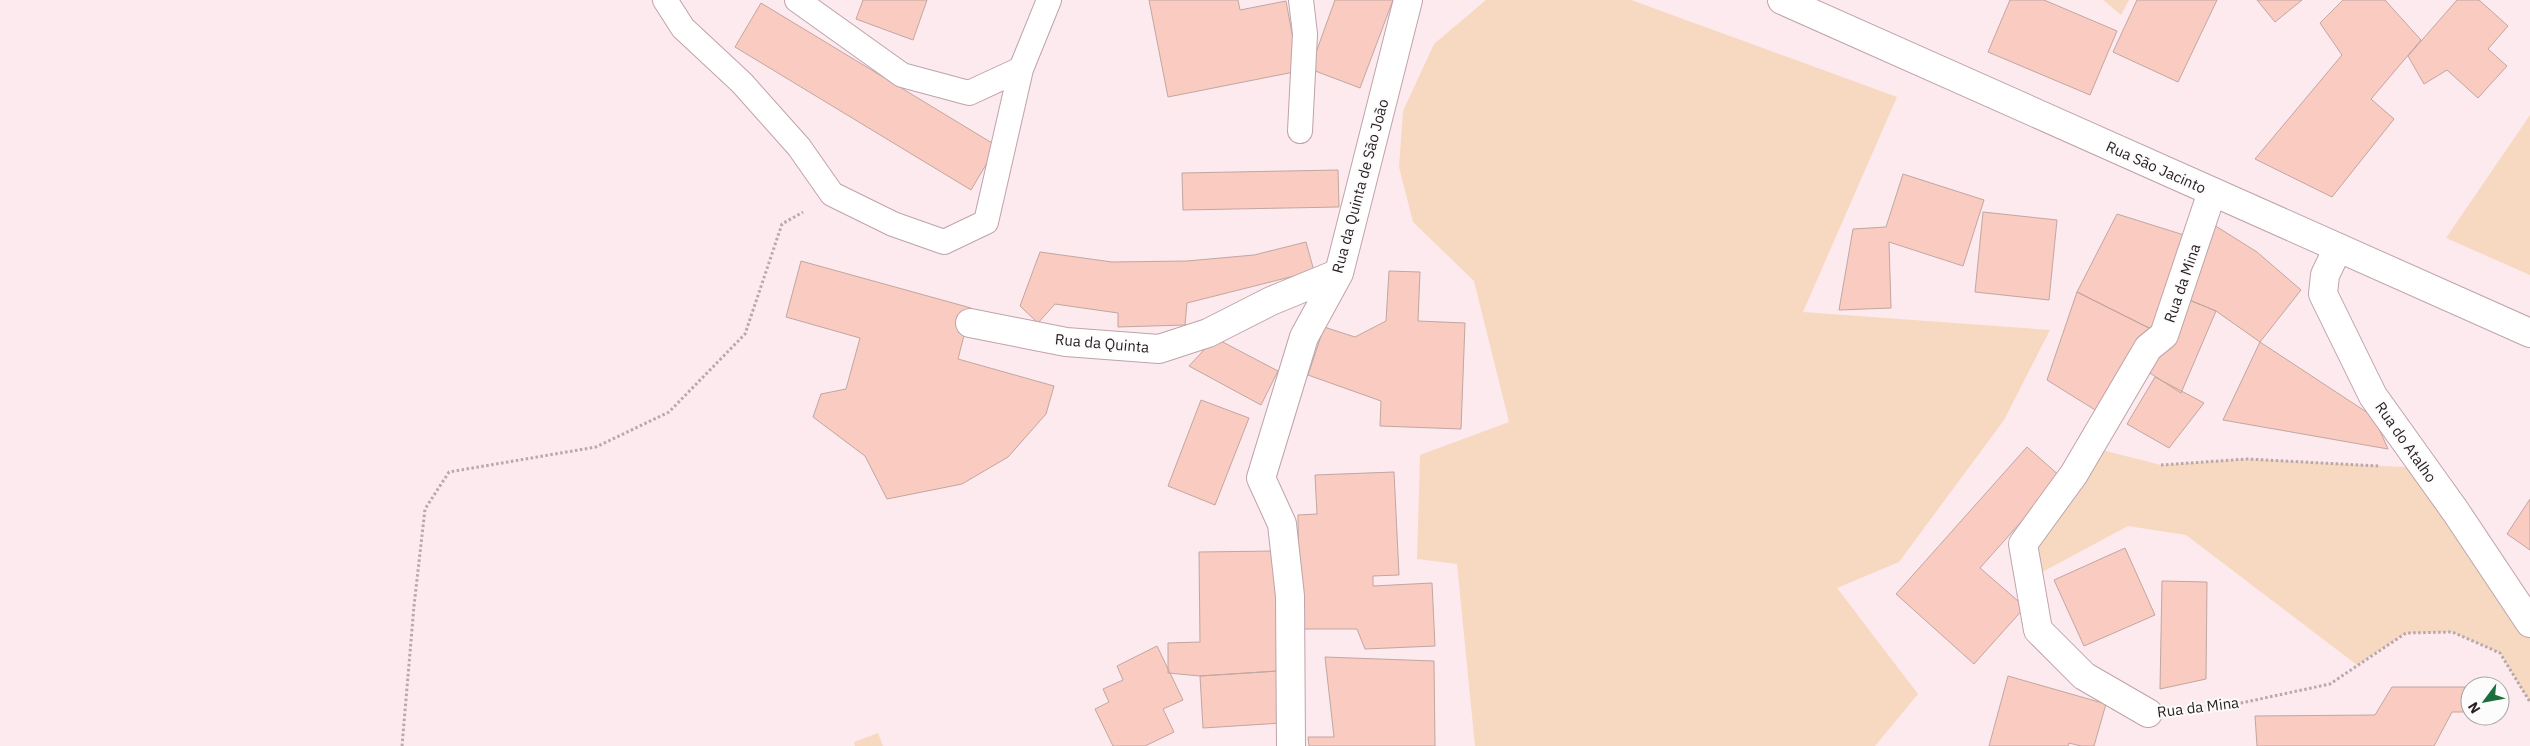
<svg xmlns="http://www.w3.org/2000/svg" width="2530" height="746" font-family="'IBM Plex Sans',sans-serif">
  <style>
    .green { fill: #f6d9c0 }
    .building { fill: #f9cbc1; stroke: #c2a6a0 }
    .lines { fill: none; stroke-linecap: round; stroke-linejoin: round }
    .lane-casing { stroke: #bfa3aa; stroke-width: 26 }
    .street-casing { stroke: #bfa3aa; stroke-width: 30 }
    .secondary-casing { stroke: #bfa3aa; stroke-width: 30 }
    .path { stroke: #b8a8ac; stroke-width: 3; stroke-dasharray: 2.5 2.5; stroke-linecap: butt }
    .lane { stroke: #fff; stroke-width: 24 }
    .street { stroke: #fff; stroke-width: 28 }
    .secondary { stroke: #fff; stroke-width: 28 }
    .labels { text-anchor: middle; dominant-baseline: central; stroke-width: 4; stroke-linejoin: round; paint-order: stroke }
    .street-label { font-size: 15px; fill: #271d1f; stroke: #fcfcfc }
  </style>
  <rect width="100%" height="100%" fill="#fceaee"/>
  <path class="green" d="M1486 0H1631L1897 97 1803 312 2050 330 2004 420 1899 562 1837 588 1918 694 1875 746H1475L1457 564 1417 559 1420 455 1509 422 1474 281 1413 222 1399 167 1403 111 1434 44Z
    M2103 0H2129L2121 15Z
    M2530 115V275L2446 238Z
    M2090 447 2161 465 2247 459 2424 468 2530 620V702L2500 653 2452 632 2406 633 2357 665 2186 535 2128 526 2029 579 2023 544Z
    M878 733 883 746H855L854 742Z"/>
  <path class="building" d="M863 0H927L913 40 856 19Z
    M1149 0H1238L1240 10 1286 1 1299 71 1168 97Z
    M1335 0H1393L1360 88 1310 69Z
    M2010 0H2044L2117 31 2090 95 1988 52Z
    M2137 0H2217L2178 82 2113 52Z
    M2257 0H2302L2275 22Z
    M2343 0H2385L2421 40 2371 99 2394 119 2332 197 2255 159 2342 55 2320 23Z
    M2457 0H2479L2508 26 2488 49 2507 66 2478 98 2447 70 2424 84 2408 56Z
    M761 3 997 146 971 190 735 47Z
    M1338 170 1339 207 1183 210 1182 173Z
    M1903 174 1984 200 1963 266 1889 242 1891 308 1839 310 1853 229 1886 227Z
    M1983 212 2057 220 2049 300 1975 292Z
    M2117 214 2184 235 2159 333 2077 292Z
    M2214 225 2257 252 2301 290 2260 342 2216 311 2182 297Z
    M1306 242 1314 271 1187 303 1185 325 1118 327V313L1055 304 1038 323 1020 306 1040 252 1112 262 1187 261 1254 255Z
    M801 261 971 308 958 359 1054 386 1046 414 1008 457 962 484 887 499 865 456 813 417 821 394 846 389 860 338 786 317Z
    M1389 271 1420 272 1418 321 1465 323 1461 429 1380 426 1381 401 1308 375 1324 327 1355 337 1386 321Z
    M2077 292 2149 328 2100 413 2047 380Z
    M2182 297 2216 311 2181 393 2142 368Z
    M1215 338 1278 371 1261 405 1189 366Z
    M2260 342 2374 417 2388 449 2223 420Z
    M2155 377 2204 403 2169 448 2127 424Z
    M1201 400 1249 418 1215 505 1168 486Z
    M2027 447 2061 477 1980 568 2025 607 1974 664 1896 594Z
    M1394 472 1399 575 1373 576V586L1432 583 1435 646 1365 649 1357 629H1299L1298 515 1317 514 1315 475Z
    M2530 499V550L2507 534Z
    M2125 548 2155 615 2084 646 2054 580Z
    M1276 551 1278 671 1200 676 1168 673V643L1200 642 1199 552Z
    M2162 581 2207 582 2206 679 2160 689Z
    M1157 646 1183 700 1163 709 1174 732 1145 746H1113L1095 709 1109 702 1103 689 1123 680 1117 666Z
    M1325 657 1434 661 1435 746H1309L1308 737H1334Z
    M1278 671 1282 723 1203 728 1200 676Z
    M2008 676 2106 704 2094 746H2081L2069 743 2068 746H1989Z
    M2392 687H2470V712H2452L2434 746H2257L2255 716 2375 715Z"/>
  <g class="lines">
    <defs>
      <path id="lane" d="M665 0 683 28 742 83 799 147 832 194 893 224 944 242 986 222 1021 69
        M797 0 902 75 969 93 1021 69 1049 0
        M1300 131 1305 34 1301 0"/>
      <path id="street" d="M2338 248 2325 275 2323 294 2373 396 2456 512 2530 623
        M970 323 1066 342 1159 349 1208 333 1271 301 1339 273
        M2148 713 2084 676 2038 630 2023 544 2074 474 2148 348 2164 335 2212 192
        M1291 746 1290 596 1282 524 1261 478 1304 337 1339 273 1408 0"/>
      <path id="secondary" d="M1782 0 2530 333"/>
    </defs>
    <use href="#lane" class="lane-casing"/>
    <use href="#street" class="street-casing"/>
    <use href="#secondary" class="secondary-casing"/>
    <path class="path" d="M2161 465 2247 459 2379 466
      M2181 709 2241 703 2330 684 2406 633 2452 632 2500 653 2530 702
      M402 746 414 606 425 509 449 472 596 447 669 412 745 334 782 224 803 212"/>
    <use href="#lane" class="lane"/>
    <use href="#street" class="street"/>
    <use href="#secondary" class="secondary"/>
  </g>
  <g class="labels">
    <g class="street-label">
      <text transform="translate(2156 167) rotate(24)">Rua São Jacinto</text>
      <text transform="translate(1360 186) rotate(-75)">Rua da Quinta de São João</text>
      <text transform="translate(2182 283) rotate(-71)">Rua da Mina</text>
      <text transform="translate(1102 343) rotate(5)">Rua da Quinta</text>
      <text transform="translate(2406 442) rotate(55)">Rua do Atalho</text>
      <text transform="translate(2198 707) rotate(-7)">Rua da Mina</text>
    </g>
  </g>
  <g transform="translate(2485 701) rotate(238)"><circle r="24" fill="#fcfcfc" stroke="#a7a3a4"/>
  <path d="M0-4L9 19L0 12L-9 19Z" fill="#1d6d3d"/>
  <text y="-8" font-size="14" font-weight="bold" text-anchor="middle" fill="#271d1f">N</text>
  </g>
</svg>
